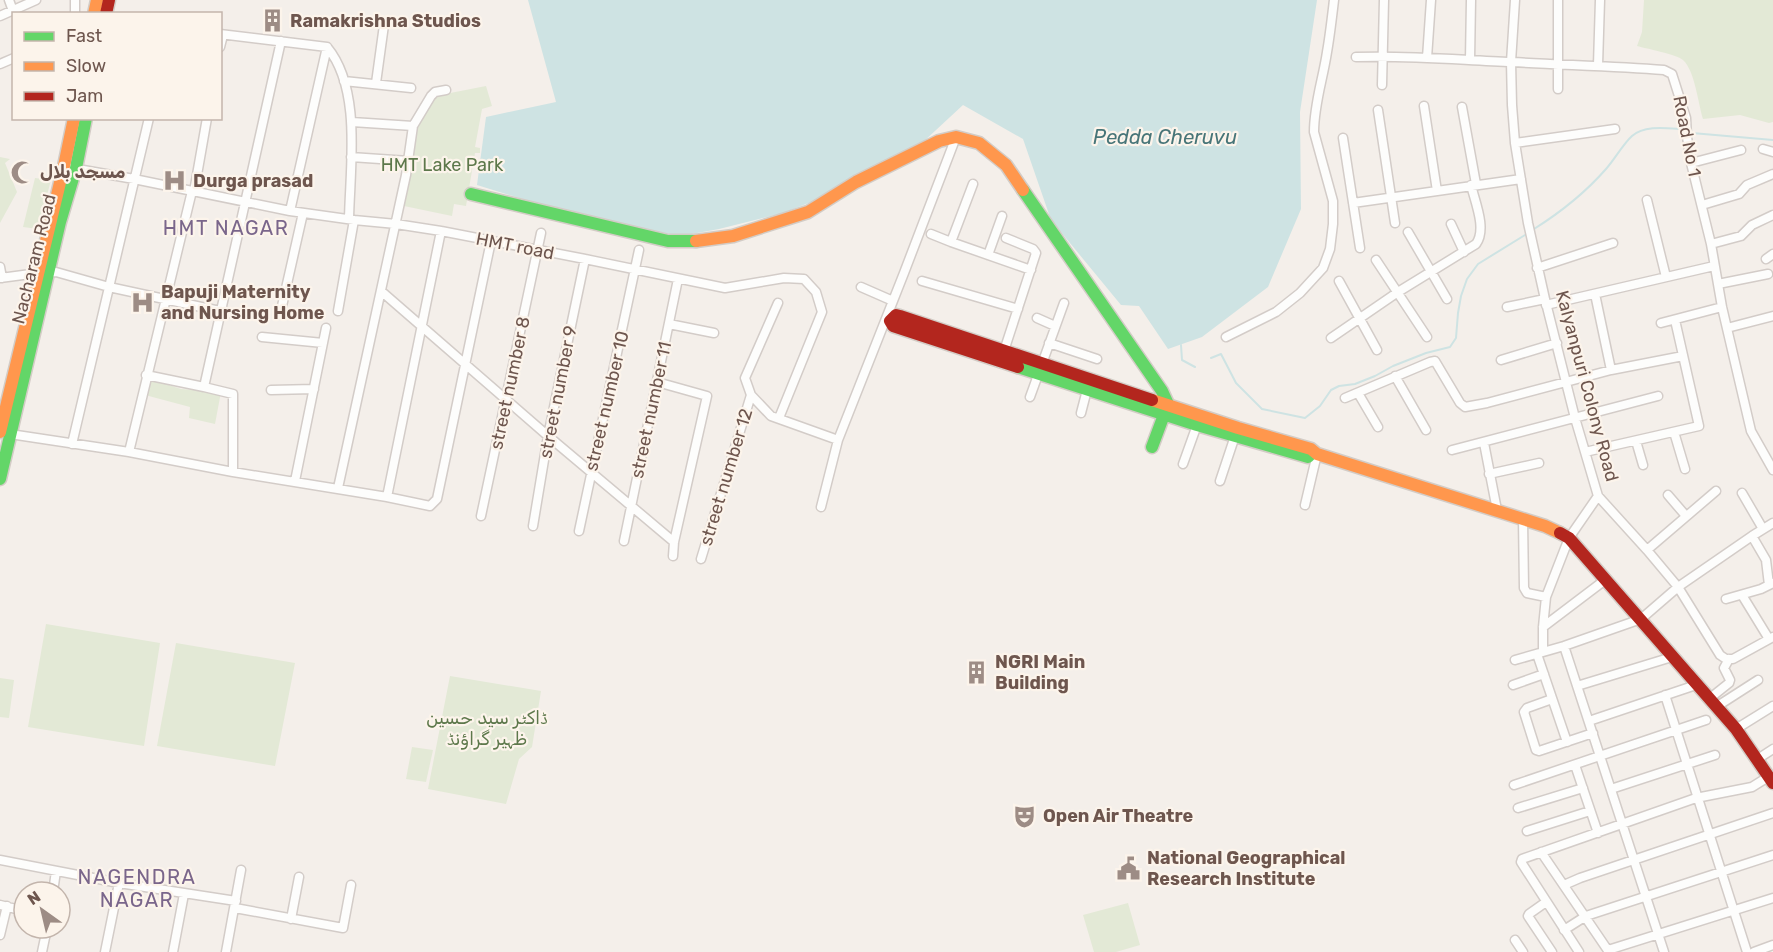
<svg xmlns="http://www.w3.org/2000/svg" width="1773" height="952" font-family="Rubik,'Noto Naskh Arabic',sans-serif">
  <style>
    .green { fill: #e3e9d6 }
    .water { fill: #cee3e3 }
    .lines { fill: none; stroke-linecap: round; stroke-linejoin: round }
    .stream { stroke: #cee3e3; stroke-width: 2 }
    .street-casing { stroke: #d3ccc8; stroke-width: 11 }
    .fast-casing { stroke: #d3ccc6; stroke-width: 15 }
    .slow-casing { stroke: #d3ccc6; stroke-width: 15 }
    .jam-casing { stroke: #d3ccc6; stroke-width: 15 }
    .street { stroke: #fdfdfc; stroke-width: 8 }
    .fast { stroke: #63d668; stroke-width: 12 }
    .slow { stroke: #ff974d; stroke-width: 12 }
    .jam { stroke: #b3261e; stroke-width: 12 }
    .labels { text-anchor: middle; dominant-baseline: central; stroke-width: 4.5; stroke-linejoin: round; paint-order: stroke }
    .poi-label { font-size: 18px; font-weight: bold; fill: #6e564e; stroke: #fcf4eb; text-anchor: start }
    .street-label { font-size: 18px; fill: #6e564e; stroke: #fcf4eb }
    .park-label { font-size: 18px; fill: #5d784b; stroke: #fcf4eb }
    .water-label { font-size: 20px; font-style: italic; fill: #477578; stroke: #fcf4eb }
    .neighbourhood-label { font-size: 20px; letter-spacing: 1.5px; fill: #7a668b; stroke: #fcf4eb }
  </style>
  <rect width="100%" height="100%" fill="#f4efea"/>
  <path class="green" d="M1644 0H1773V122L1769 123 1740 115 1703 119C1698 103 1695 71 1683 60 1676 54 1647 49 1637 46L1642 32Z
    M486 86 492 106 482 109 475 147 480 148V153H475L466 206 454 204 452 216 404 206 418 124 435 96Z
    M0 157 10 159 5 163 17 192 0 223Z
    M35 178 51 180 38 229 23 227Z
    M150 379 181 389 221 392 215 424 189 418 190 407 145 395Z
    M46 624 160 643 144 746 28 727Z
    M176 643 295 663 275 766 157 746Z
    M450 676 541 691 532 747 519 759 506 804 428 789Z
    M0 678 14 680 9 718 0 717Z
    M412 747 433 750 426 782 406 779Z
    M1128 903 1140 945 1116 952H1094L1083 915Z"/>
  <path class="water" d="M528 0H1317L1300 112 1301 209 1268 287 1202 337 1168 349 1139 306 1121 305 1051 220 1023 139 963 105 922 143 837 192 783 213 719 229 681 236 587 219 477 185 486 117 556 102Z"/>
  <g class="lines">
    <path class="stream" d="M1692 133 1773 140
      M1534 229C1561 212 1585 193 1606 169 1615 159 1623 144 1632 136 1644 125 1666 128 1682 129
      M1181 345 1182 360 1195 367
      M1211 358 1221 354 1236 383 1262 409 1305 418 1320 406 1331 390 1339 386 1355 384 1375 376 1393 366 1426 353 1450 347 1456 338 1458 313 1461 296 1467 279 1478 264 1525 235"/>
    <defs>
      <path id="street" d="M9 0 13 11
        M75 0V14
        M1515 0 1511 62 1512 105 1515 143 1528 223 1545 299 1575 418 1598 496 1647 550 1678 587 1720 655 1726 659H1733L1773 637
        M0 16 36 0
        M220 34 327 47C362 89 350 167 349 219
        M220 47 223 35
        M1356 57C1408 55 1460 60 1512 62 1563 65 1614 66 1664 70L1672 74 1686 118 1687 137 1691 163 1711 244 1722 307 1751 431 1773 470
        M1427 58 1431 0
        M1470 60 1471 0
        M0 64 14 58
        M1598 65 1600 0
        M344 81 411 88
        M376 83 384 25
        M1382 85 1384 0
        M1558 89V0
        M1424 106 1437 191
        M1462 107 1476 184
        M1378 110 1395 223
        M352 122 413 126
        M1343 138 1360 248
        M1515 143 1615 129
        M1763 149 1773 152
        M351 157 409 161
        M1691 163 1741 150
        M72 168 134 179 290 211 354 220 396 224 441 231 585 259 725 288 784 278 804 279 816 292 822 312 779 418
        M973 184 951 242 1031 270
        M194 192 207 118
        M1647 200 1666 277
        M1353 203 1521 179
        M1702 205 1739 194 1747 185 1773 174
        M290 211 327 47
        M1451 224 1464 252
        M1408 232 1447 299
        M931 234 951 242
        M1711 244 1741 236 1752 225 1773 215
        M988 255 1002 216
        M1766 259 1773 254
        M1376 260 1427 337
        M0 267 2 278
        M1537 268 1613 243
        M0 278 38 273 56 272 109 287 229 313
        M922 281 1018 309
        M1339 281 1377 350
        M1718 284 1768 274
        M861 287 893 301
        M381 291 548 436 674 542
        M1595 294 1611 370
        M778 303 745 378 751 395 771 416 838 440
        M1546 305 1714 266
        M282 306 303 213
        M1507 307 1545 299
        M338 311 354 220
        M1037 318 1055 326
        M1661 323 1722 307
        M669 324 714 333
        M1727 328 1773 316
        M262 337 323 343
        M1226 337 1276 312 1300 293 1323 268 1330 249 1333 224V201L1314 132C1314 104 1323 79 1327 52 1330 35 1332 17 1334 0
        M1331 338 1398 292 1476 244C1487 229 1475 202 1471 185
        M1049 343 1097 359
        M1003 354 1036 253 1033 249 1006 238
        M1501 360 1557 343
        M146 375 204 387 281 41
        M1395 376 1426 430
        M657 382 707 396 674 542 673 556
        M204 387 233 394V472
        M271 390 314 389
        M1358 393 1378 427
        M1030 397 1064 303
        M1345 398 1430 362 1435 361 1460 403 1465 407 1487 403 1611 370 1683 356
        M1081 413 1088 386
        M1674 432 1685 469
        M10 434 129 452 233 472 387 497 430 506 437 499 491 241
        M1636 441 1643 465
        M1484 443 1497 510
        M72 444 149 118
        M1452 450 1658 396
        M129 452 192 191
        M1585 452 1699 426 1675 320
        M1183 464 1197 425
        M1489 474 1539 463
        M295 481 326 328
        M1220 481 1236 433
        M338 488 406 175 413 126 431 96 435 92 446 90
        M1742 493 1763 529
        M1668 495 1686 516
        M387 497 441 231
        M1305 505 1317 454
        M821 507 838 440 904 273 956 137
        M481 516 541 233
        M1523 519 1524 588 1527 593 1546 597
        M533 526 548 436 585 259
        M579 531 639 250
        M1752 536 1766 560 1769 585
        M624 541 678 279
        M1647 550 1716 491
        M701 559 751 395
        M1742 595 1769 639
        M1726 599 1761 589 1773 583
        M1543 627 1605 580
        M1564 646 1664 952
        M1543 651V627L1546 597 1569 538 1598 496
        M1537 654 1567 742
        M1515 660 1564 646 1641 619 1678 587 1752 536 1773 523
        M1513 685 1544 674
        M1577 686 1672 657
        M1665 695 1747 952
        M1552 699 1527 708 1524 712 1536 750 1539 751 1593 733
        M1709 699 1729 683 1730 680 1724 668 1729 659
        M1716 707 1758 680
        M1589 721 1696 685
        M1736 729 1773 706
        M1756 760 1773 749
        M1575 765 1598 833
        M1514 785 1706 720
        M1611 789 1715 755
        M1518 808 1583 788
        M1527 831 1590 811
        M1541 852 1609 952
        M0 860 119 883 236 901
        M1564 885 1580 878 1773 813
        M53 892 56 871
        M1546 902 1529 914 1528 916 1552 952
        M0 905 24 911
        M235 908 343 928 351 885
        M291 919 299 877
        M1564 930 1586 916 1773 855
        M0 935 7 906
        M1515 940 1523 952
        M1608 950 1773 898
        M42 952 47 928
        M105 952 119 883
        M173 952 184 894
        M226 952 241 870
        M1579 952 1521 862 1522 859 1696 798 1752 787 1768 777
        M1754 952 1773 945"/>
      <path id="fast" d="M1023 190 1162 391 1168 404 1152 447
        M471 194 668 241H696
        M1018 367 1197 425 1308 457 1313 452
        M0 479 60 222 76 168 86 118"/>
      <path id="slow" d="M94 14 97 0
        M696 241 733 236 808 212 856 182 939 141 956 137 979 143 1006 165 1023 190
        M1152 400 1238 428 1311 449 1317 454 1545 526 1560 533
        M0 432 64 166 74 118"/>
      <path id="jam" d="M106 14 109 0
        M1018 367 893 326 890 321 896 315 900 316 1152 400
        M1560 533 1569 538 1736 729 1773 783"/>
    </defs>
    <use href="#street" class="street-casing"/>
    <use href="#fast" class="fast-casing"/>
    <use href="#slow" class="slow-casing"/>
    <use href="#jam" class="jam-casing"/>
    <use href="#street" class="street"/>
    <use href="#fast" class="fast"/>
    <use href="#slow" class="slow"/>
    <use href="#jam" class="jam"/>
  </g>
  <defs>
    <symbol id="building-bare" viewBox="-9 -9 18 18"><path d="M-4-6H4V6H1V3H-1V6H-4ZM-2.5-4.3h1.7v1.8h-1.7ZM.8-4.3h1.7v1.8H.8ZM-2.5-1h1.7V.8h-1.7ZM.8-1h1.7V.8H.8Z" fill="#9d8c85" stroke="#fcf4eb" stroke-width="2.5" paint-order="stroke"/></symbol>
    <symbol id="mosque-bare" viewBox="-9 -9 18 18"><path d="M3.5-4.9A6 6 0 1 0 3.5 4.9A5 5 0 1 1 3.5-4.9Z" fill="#9d8c85" stroke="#fcf4eb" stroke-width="2.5" paint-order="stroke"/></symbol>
    <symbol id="hospital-bare" viewBox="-9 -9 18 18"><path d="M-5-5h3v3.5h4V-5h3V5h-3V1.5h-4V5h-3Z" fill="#9d8c85" stroke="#fcf4eb" stroke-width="2.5" paint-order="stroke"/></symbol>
    <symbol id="theatre-bare" viewBox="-9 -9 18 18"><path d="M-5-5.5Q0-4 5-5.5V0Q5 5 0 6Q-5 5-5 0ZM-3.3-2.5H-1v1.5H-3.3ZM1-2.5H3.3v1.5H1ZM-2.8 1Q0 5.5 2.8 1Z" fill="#9d8c85" stroke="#fcf4eb" stroke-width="2.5" paint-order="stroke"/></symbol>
    <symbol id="civic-bare" viewBox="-9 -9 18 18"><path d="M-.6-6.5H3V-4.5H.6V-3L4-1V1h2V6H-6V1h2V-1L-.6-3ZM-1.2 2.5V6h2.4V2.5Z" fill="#9d8c85" stroke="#fcf4eb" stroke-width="2.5" paint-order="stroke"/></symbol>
  </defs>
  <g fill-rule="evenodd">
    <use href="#building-bare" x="256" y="4" width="33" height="33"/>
    <use href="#mosque-bare" x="6" y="156" width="33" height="33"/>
    <use href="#hospital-bare" x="158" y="164" width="33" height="33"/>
    <use href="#hospital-bare" x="126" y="286" width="33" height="33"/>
    <use href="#building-bare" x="960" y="656" width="33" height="33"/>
    <use href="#theatre-bare" x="1008" y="800" width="33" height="33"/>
    <use href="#civic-bare" x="1112" y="852" width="33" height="33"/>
  </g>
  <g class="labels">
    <g class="poi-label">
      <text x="290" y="21">Ramakrishna Studios</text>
      <text x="40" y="172">مسجد بلال</text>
      <text x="193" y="181">Durga prasad</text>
      <text x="161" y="292">Bapuji Maternity<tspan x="161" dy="21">and Nursing Home</tspan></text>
      <text x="995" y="662">NGRI Main<tspan x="995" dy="21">Building</tspan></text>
      <text x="1043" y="816">Open Air Theatre</text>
      <text x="1147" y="858">National Geographical<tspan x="1147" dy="21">Research Institute</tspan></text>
    </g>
    <g class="street-label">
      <text transform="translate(1687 136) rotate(79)">Road No 1</text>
      <text transform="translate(515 246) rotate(11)">HMT road</text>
      <text transform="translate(34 259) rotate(-76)">Nacharam Road</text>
      <text transform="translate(510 383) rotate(-78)">street number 8</text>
      <text transform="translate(1587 386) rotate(75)">Kalyanpuri Colony Road</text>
      <text transform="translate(558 392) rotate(-79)">street number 9</text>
      <text transform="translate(607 401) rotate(-77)">street number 10</text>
      <text transform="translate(651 410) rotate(-78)">street number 11</text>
      <text transform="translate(726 477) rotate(-73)">street number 12</text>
    </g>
    <g class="park-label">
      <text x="442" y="165">HMT Lake Park</text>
      <text x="487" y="718">ڈاکٹر سید حسین<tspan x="487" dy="21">ظہیر گراؤنڈ</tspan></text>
    </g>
    <g class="water-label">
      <text x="1165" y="137">Pedda Cheruvu</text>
    </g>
    <g class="neighbourhood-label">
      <text x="226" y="228">HMT NAGAR</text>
      <text x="137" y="877">NAGENDRA<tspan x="137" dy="23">NAGAR</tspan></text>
    </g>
  </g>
  <rect x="12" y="12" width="210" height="108" fill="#fcf4eb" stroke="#c3b5ac" stroke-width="1.5"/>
  <rect x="24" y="32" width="30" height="9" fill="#63d668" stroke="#c3b5ac" stroke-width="1.5"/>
  <text x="66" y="42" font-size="18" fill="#6e564e">Fast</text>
  <rect x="24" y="62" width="30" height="9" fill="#ff974d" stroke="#c3b5ac" stroke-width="1.5"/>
  <text x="66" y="72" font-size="18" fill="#6e564e">Slow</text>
  <rect x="24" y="92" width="30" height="9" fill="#b3261e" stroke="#c3b5ac" stroke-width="1.5"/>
  <text x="66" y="102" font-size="18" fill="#6e564e">Jam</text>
  <g transform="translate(42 910) rotate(326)"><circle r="28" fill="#fcf4eb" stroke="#c3b5ac" stroke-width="1.5"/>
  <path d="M0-4.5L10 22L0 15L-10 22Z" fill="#9d8c85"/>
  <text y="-9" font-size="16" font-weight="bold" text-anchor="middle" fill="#6e564e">N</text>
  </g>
</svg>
